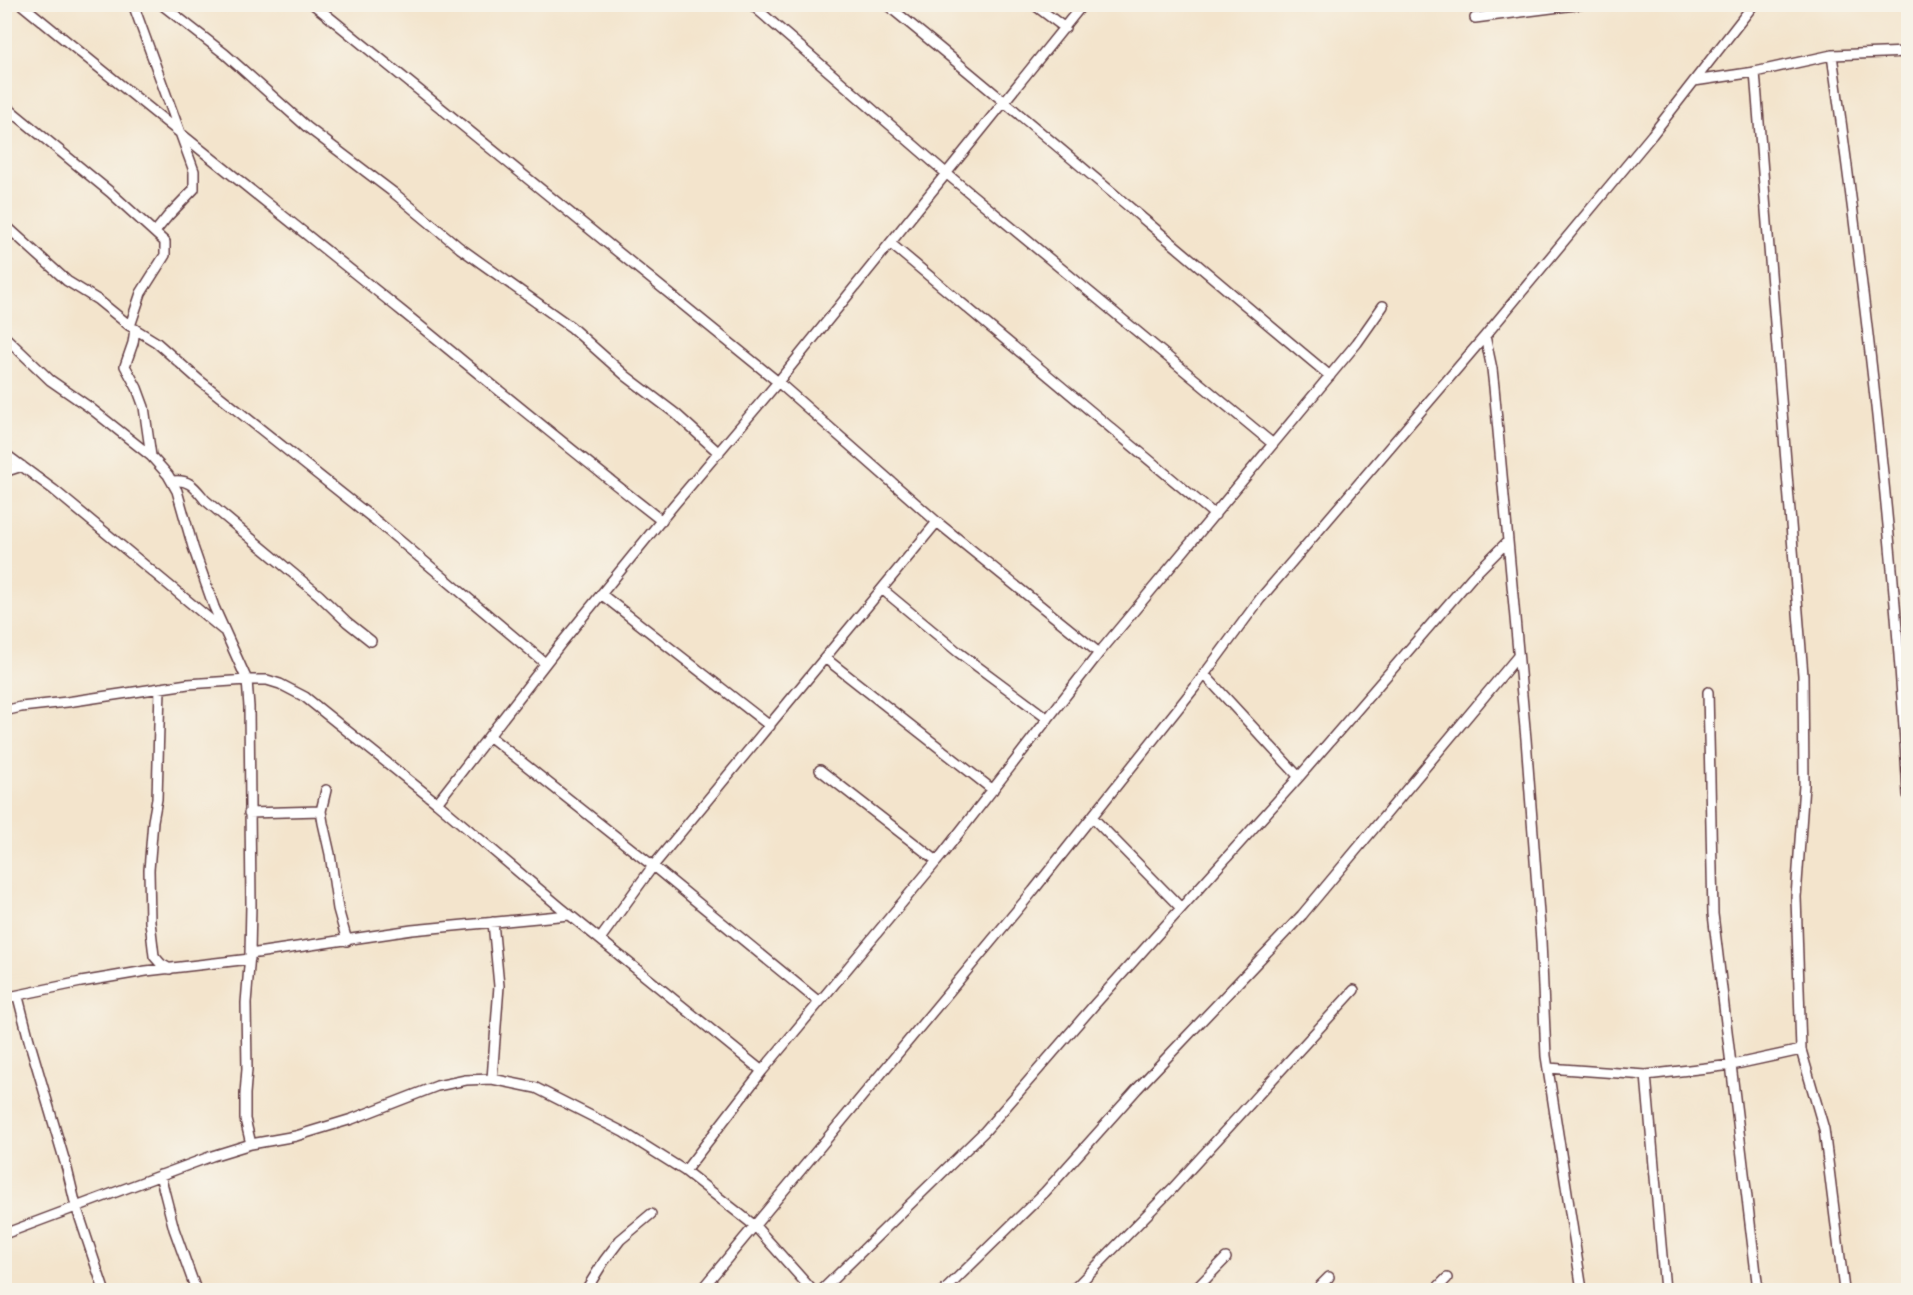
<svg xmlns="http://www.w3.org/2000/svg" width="1913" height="1295" font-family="Mali,sans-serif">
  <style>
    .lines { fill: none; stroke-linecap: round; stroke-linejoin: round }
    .street-casing { stroke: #633d43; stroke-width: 12 }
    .street { stroke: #fff; stroke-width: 9 }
  </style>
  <rect width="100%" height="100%" fill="#f7f3e8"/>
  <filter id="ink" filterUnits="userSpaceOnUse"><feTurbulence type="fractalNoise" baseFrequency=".0167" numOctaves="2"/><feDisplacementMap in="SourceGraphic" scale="12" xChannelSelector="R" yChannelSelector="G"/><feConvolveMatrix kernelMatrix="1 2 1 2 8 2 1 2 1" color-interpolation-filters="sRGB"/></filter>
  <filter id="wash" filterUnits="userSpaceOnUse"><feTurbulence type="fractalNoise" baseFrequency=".008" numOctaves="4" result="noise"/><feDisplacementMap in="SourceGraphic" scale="24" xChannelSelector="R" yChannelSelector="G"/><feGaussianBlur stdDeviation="1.35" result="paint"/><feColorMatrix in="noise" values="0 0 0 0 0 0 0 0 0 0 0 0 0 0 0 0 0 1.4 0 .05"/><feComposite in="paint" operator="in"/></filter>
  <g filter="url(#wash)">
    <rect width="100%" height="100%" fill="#f3e4cc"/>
  </g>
  <g filter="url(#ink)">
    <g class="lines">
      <defs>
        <path id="street" d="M21 4C148 108 276 210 403 312 489 382 574 453 662 521
          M133 4 194 171V189L168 216 155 232
          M161 4 225 54 307 127 394 193 460 248 571 327 626 376 676 414 719 453
          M313 4 778 382 937 522 653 866 600 939
          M751 4 947 174 1273 444
          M886 4C1036 126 1182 253 1330 376
          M1033 4 1065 28
          M1475 18 1583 4
          M1832 55C1866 300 1895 547 1908 795
          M1755 72 1803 675 1804 785 1796 897 1801 1050
          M1694 81 1755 72 1832 55 1908 52
          M4 105 110 192 165 242V255L141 293 130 326
          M4 224 67 281 98 300 130 326 156 342 199 380 380 524 545 663
          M891 244 1215 515
          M135 329 133 343 125 366 137 388 144 407 151 456 168 475 177 491 193 547 214 607 247 680 249 707 251 904 250 954 246 1003 247 1069 245 1094V1119L251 1144
          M4 336 50 380 89 407 151 456
          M1485 336 1492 369 1494 387 1526 739 1541 941 1546 1056 1582 1290
          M4 453 54 490 223 630
          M4 472 22 466
          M173 481C190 479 195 488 205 500L319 595 347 622 371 641
          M937 522 1099 653 1357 343 1383 306
          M882 589 958 652 1048 719
          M601 594 770 726
          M825 658 993 790
          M1204 674 1299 777 1294 782
          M160 688 157 799 153 821 149 870 150 922 154 956 161 964 170 969
          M1708 692 1713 914 1758 1290
          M4 711 21 707 67 702 188 684 247 680H267L280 684 305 697 437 803
          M489 736 653 866 819 1002
          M820 770 937 861
          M326 790 321 811 323 823 330 854 338 909 347 941
          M249 813 321 811
          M1092 817 1180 907
          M250 954 412 930 569 915
          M18 997 29 1040 67 1169 76 1206 104 1290
          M4 998 81 982 146 971 250 959
          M1548 1068 1646 1075 1665 1290
          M762 1071 941 856 1099 653
          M1646 1075 1732 1065 1801 1050 1824 1129 1844 1290
          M492 1079 499 986 493 922
          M685 1171 762 1071 560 907 437 803 559 646 673 506 778 382 1083 4
          M160 1175 174 1229 196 1290
          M4 1234 212 1156 251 1144 296 1136 352 1119 437 1086 466 1080 492 1079 536 1088 623 1132 685 1171 755 1226 812 1290
          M586 1290 604 1261 620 1240 651 1214
          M701 1290 1033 891 1195 687 1260 599 1485 336 1652 135 1754 4
          M822 1290 985 1131 1095 1004 1299 777 1472 577 1507 542
          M945 1290 1045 1192 1137 1089 1302 915 1518 656
          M1073 1290 1173 1188 1354 990
          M1195 1290 1226 1258
          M1316 1290 1329 1277
          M1435 1290 1447 1278"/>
      </defs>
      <use href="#street" class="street-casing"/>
      <use href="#street" class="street"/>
    </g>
  </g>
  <rect width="1913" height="1295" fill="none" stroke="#f7f3e8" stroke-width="24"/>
</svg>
